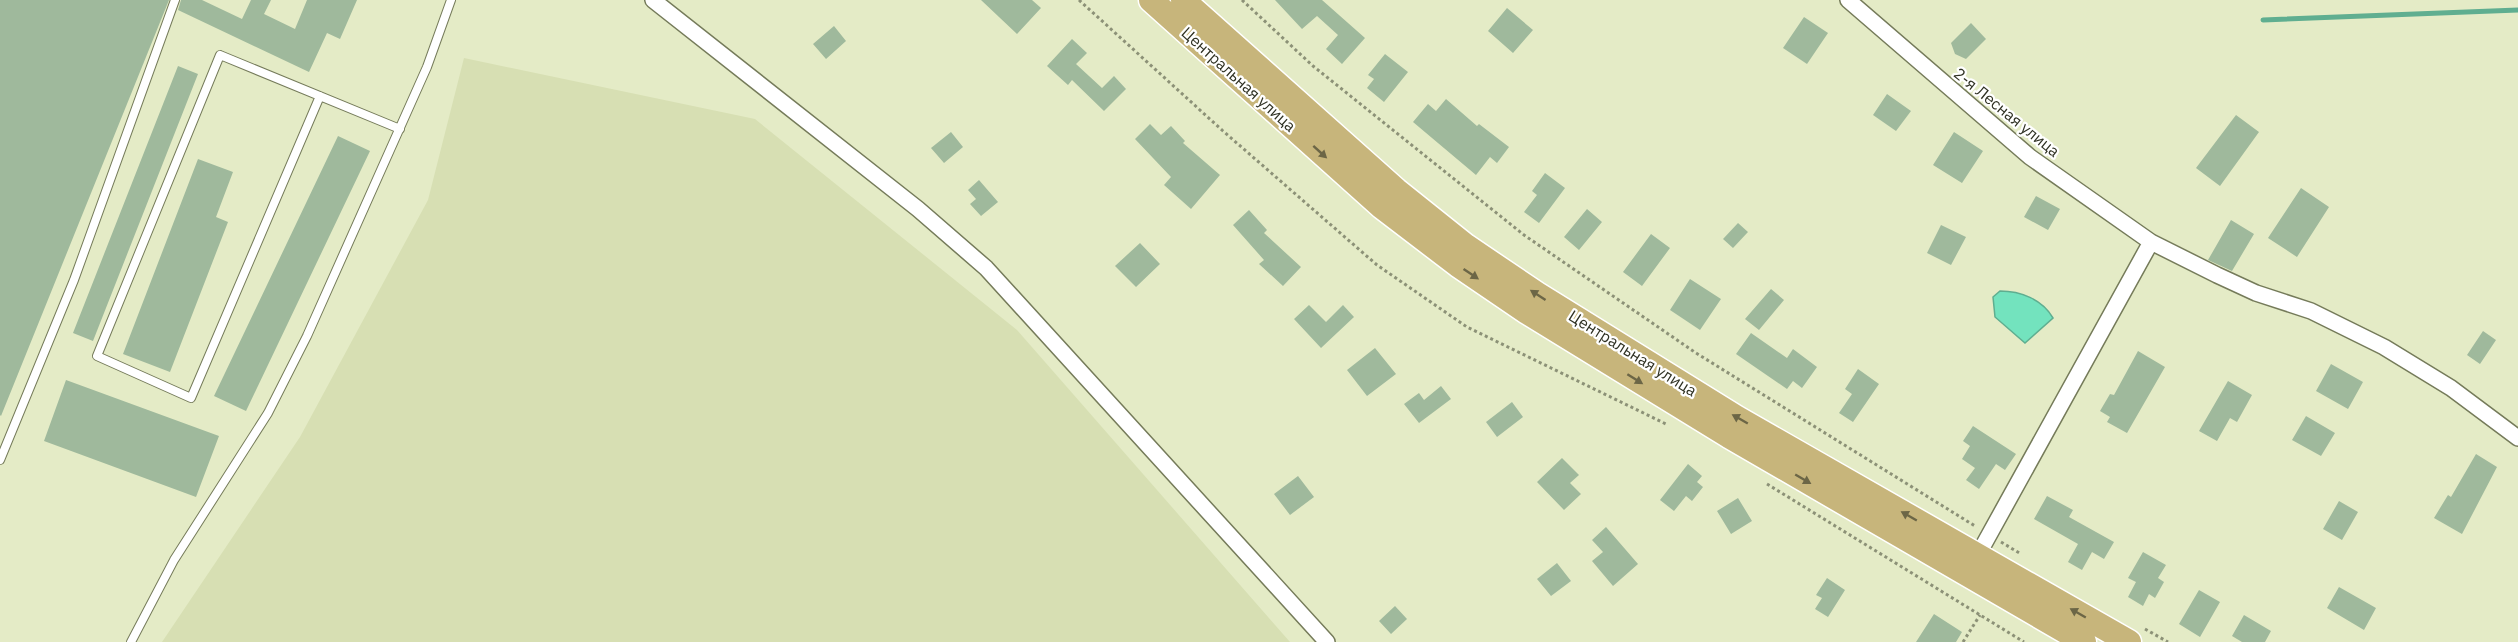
<svg xmlns="http://www.w3.org/2000/svg" width="2518" height="642" font-family="'IBM Plex Sans',sans-serif">
  <style>
    .built { fill: #d7dfb3 }
    .water { fill: #73e3be; stroke: #5fae90; stroke-width: 1.5 }
    .lines { fill: none; stroke-linecap: round; stroke-linejoin: round }
    .stream { stroke: #5fae90; stroke-width: 5 }
    .building { fill: #9fb99c }
    .service-casing { stroke: #757b5a; stroke-width: 10 }
    .minor-casing { stroke: #757b5a; stroke-width: 18 }
    .primary-casing { stroke: #fff; stroke-width: 27 }
    .path { stroke: #8c9177; stroke-width: 3; stroke-dasharray: 3 3; stroke-linecap: butt }
    .service { stroke: #fff; stroke-width: 8 }
    .minor { stroke: #fff; stroke-width: 15 }
    .primary { stroke: #c7b57b; stroke-width: 24 }
    .oneway { fill: #6c6646 }
    .labels { text-anchor: middle; dominant-baseline: central; stroke-width: 4.5; stroke-linejoin: round; paint-order: stroke }
    .street-label { font-size: 16px; fill: #2f3123; stroke: #fff }
  </style>
  <rect width="100%" height="100%" fill="#e4ebc6"/>
  <path class="built" d="M464 58 755 119 1017 330 1290 642H162L300 437 428 200Z"/>
  <path class="water" d="M2000 291C2020 291 2042 299 2053 318L2025 343 1995 317 1993 297Z"/>
  <g class="lines">
    <path class="stream" d="M2263 20 2518 10"/>
  </g>
  <path class="building" d="M0 0H169L1 416 0 415Z
    M181 0H202L242 19 251 0H271L264 14 295 29 307 0H357L340 39 327 33 309 72 178 10Z
    M981 0H1032L1041 8 1017 34Z
    M1275 0H1322L1365 38 1342 64 1326 49 1338 35 1317 16 1302 29Z
    M1507 8 1533 30 1513 53 1488 31Z
    M1804 17 1828 33 1807 64 1783 48Z
    M1971 23 1986 39 1966 59 1955 54 1951 43Z
    M834 26 846 41 826 59 813 44Z
    M1072 39 1087 53 1076 64 1102 88 1114 76 1126 89 1104 111 1072 80 1068 85 1047 66Z
    M1385 54 1408 72 1384 102 1367 88 1374 79 1368 75Z
    M178 66 198 74 93 341 73 333Z
    M1887 94 1911 111 1896 131 1873 115Z
    M1446 99 1477 126 1479 124 1509 147 1497 163 1490 157 1476 175 1413 122 1428 104 1436 111Z
    M2236 115 2259 132 2220 186 2196 168Z
    M1150 124 1161 135 1171 126 1185 141 1183 143 1220 175 1191 209 1164 185 1171 177 1135 139Z
    M951 132 963 147 944 163 931 148Z
    M1954 132 1983 151 1962 183 1933 165Z
    M338 136 370 151 246 411 214 396Z
    M198 159 233 172 216 217 228 222 170 372 123 354Z
    M1545 173 1565 188 1539 223 1524 212 1537 195 1532 191Z
    M979 180 998 202 981 216 970 204 976 199 968 190Z
    M2301 188 2329 207 2297 257 2268 238Z
    M2036 196 2060 209 2048 230 2024 217Z
    M1587 209 1602 222 1579 250 1564 237Z
    M1249 210 1267 230 1264 233 1301 267 1283 286 1259 264 1264 260 1233 225Z
    M2231 220 2254 234 2232 271 2208 260Z
    M1738 223 1748 232 1733 248 1723 239Z
    M1941 225 1966 237 1951 265 1927 253Z
    M1651 234 1670 248 1642 286 1623 272Z
    M1140 243 1160 264 1136 287 1115 266Z
    M1690 279 1721 299 1700 330 1670 310Z
    M1771 289 1784 300 1759 330 1745 319Z
    M1309 305 1326 322 1343 305 1354 317 1321 348 1294 319Z
    M2483 331 2496 340 2480 364 2467 355Z
    M1751 333 1787 358 1793 349 1817 367 1802 388 1793 381 1787 389 1736 354Z
    M1375 348 1396 374 1367 396 1347 370Z
    M2138 351 2165 367 2127 433 2107 422 2110 417 2100 411 2110 394 2114 395Z
    M2331 364 2363 382 2348 409 2316 391Z
    M1858 369 1879 384 1853 422 1839 413 1852 394 1845 389Z
    M66 380 219 436 196 497 44 441Z
    M2228 381 2252 395 2237 422 2230 418 2217 441 2199 431Z
    M1441 386 1451 399 1419 423 1404 404 1419 393 1424 400Z
    M1512 402 1523 417 1497 437 1486 422Z
    M2306 416 2335 433 2321 456 2292 440Z
    M1973 426 2016 454 2005 470 1996 464 1979 489 1966 480 1975 468 1962 459 1970 446 1963 441Z
    M2476 454 2497 467 2462 534 2434 518 2448 495 2451 497Z
    M1562 458 1579 475 1570 483 1581 494 1564 510 1537 482Z
    M1688 464 1702 476 1697 482 1703 487 1692 501 1686 496 1674 511 1660 500Z
    M1298 476 1314 497 1290 515 1274 494Z
    M2047 496 2073 510 2069 517 2114 542 2104 559 2092 552 2082 570 2068 562 2078 544 2034 519Z
    M1738 498 1752 521 1731 534 1717 511Z
    M2339 501 2358 512 2342 540 2323 529Z
    M1606 527 1638 564 1613 586 1592 561 1603 552 1592 540Z
    M2143 552 2166 565 2158 578 2164 582 2155 598 2149 594 2143 606 2128 597 2136 582 2128 578Z
    M1557 563 1571 581 1551 596 1537 579Z
    M1827 578 1845 590 1828 617 1815 609 1822 598 1816 595Z
    M2339 587 2376 608 2364 630 2327 608Z
    M2199 590 2220 602 2200 637 2179 624Z
    M1395 606 1407 619 1391 634 1379 621Z
    M1934 614 1962 632 1956 642H1916Z
    M2244 615 2271 631 2265 642H2242L2232 636Z"/>
  <g class="lines">
    <defs>
      <path id="service" d="M320 96 191 398 97 356 220 55 400 129
        M0 460 74 280 175 0
        M131 642 174 560 268 413 307 336 427 67 451 0"/>
      <path id="minor" d="M653 0 918 209 986 268 1327 642
        M1848 0 2030 157 2151 242 2217 275 2256 293 2311 311 2384 347 2451 388 2518 438
        M1978 555 2151 242"/>
      <path id="primary" d="M1151 0 1382 207 1458 265 1527 312 1729 436 2084 642
        M1183 0 1396 190 1466 246 1537 294 1737 418 2129 642"/>
    </defs>
    <use href="#service" class="service-casing"/>
    <use href="#minor" class="minor-casing"/>
    <use href="#primary" class="primary-casing"/>
    <path class="path" d="M1079 0 1223 131 1377 265 1467 327 1666 424
      M1242 0 1313 66 1524 235 1696 353 1975 526
      M1767 484 2024 642
      M2001 542 2021 554
      M2145 629 2168 642
      M1963 642 1980 615"/>
    <use href="#service" class="service"/>
    <use href="#minor" class="minor"/>
    <use href="#primary" class="primary"/>
  </g>
  <defs><path id="oneway-solid" d="M-6-.8H1V-3.2L6.5 0L1 3.2V.8H-6Z" transform="scale(1.5)"/></defs>
  <g class="oneway">
    <use href="#oneway-solid" transform="translate(1320 152) rotate(42)"/>
    <use href="#oneway-solid" transform="translate(1471 274) rotate(34)"/>
    <use href="#oneway-solid" transform="translate(1538 295) rotate(-147)"/>
    <use href="#oneway-solid" transform="translate(1635 379) rotate(32)"/>
    <use href="#oneway-solid" transform="translate(1740 419) rotate(-150)"/>
    <use href="#oneway-solid" transform="translate(1803 479) rotate(30)"/>
    <use href="#oneway-solid" transform="translate(1909 516) rotate(-150)"/>
    <use href="#oneway-solid" transform="translate(2078 613) rotate(-150)"/>
  </g>
  <g class="labels">
    <g class="street-label">
      <text transform="translate(1239 79) rotate(42)">Центральная улица</text>
      <text transform="translate(2007 112) rotate(39)">2-я Лесная улица</text>
      <text transform="translate(1633 353) rotate(32)">Центральная улица</text>
    </g>
  </g>
</svg>
